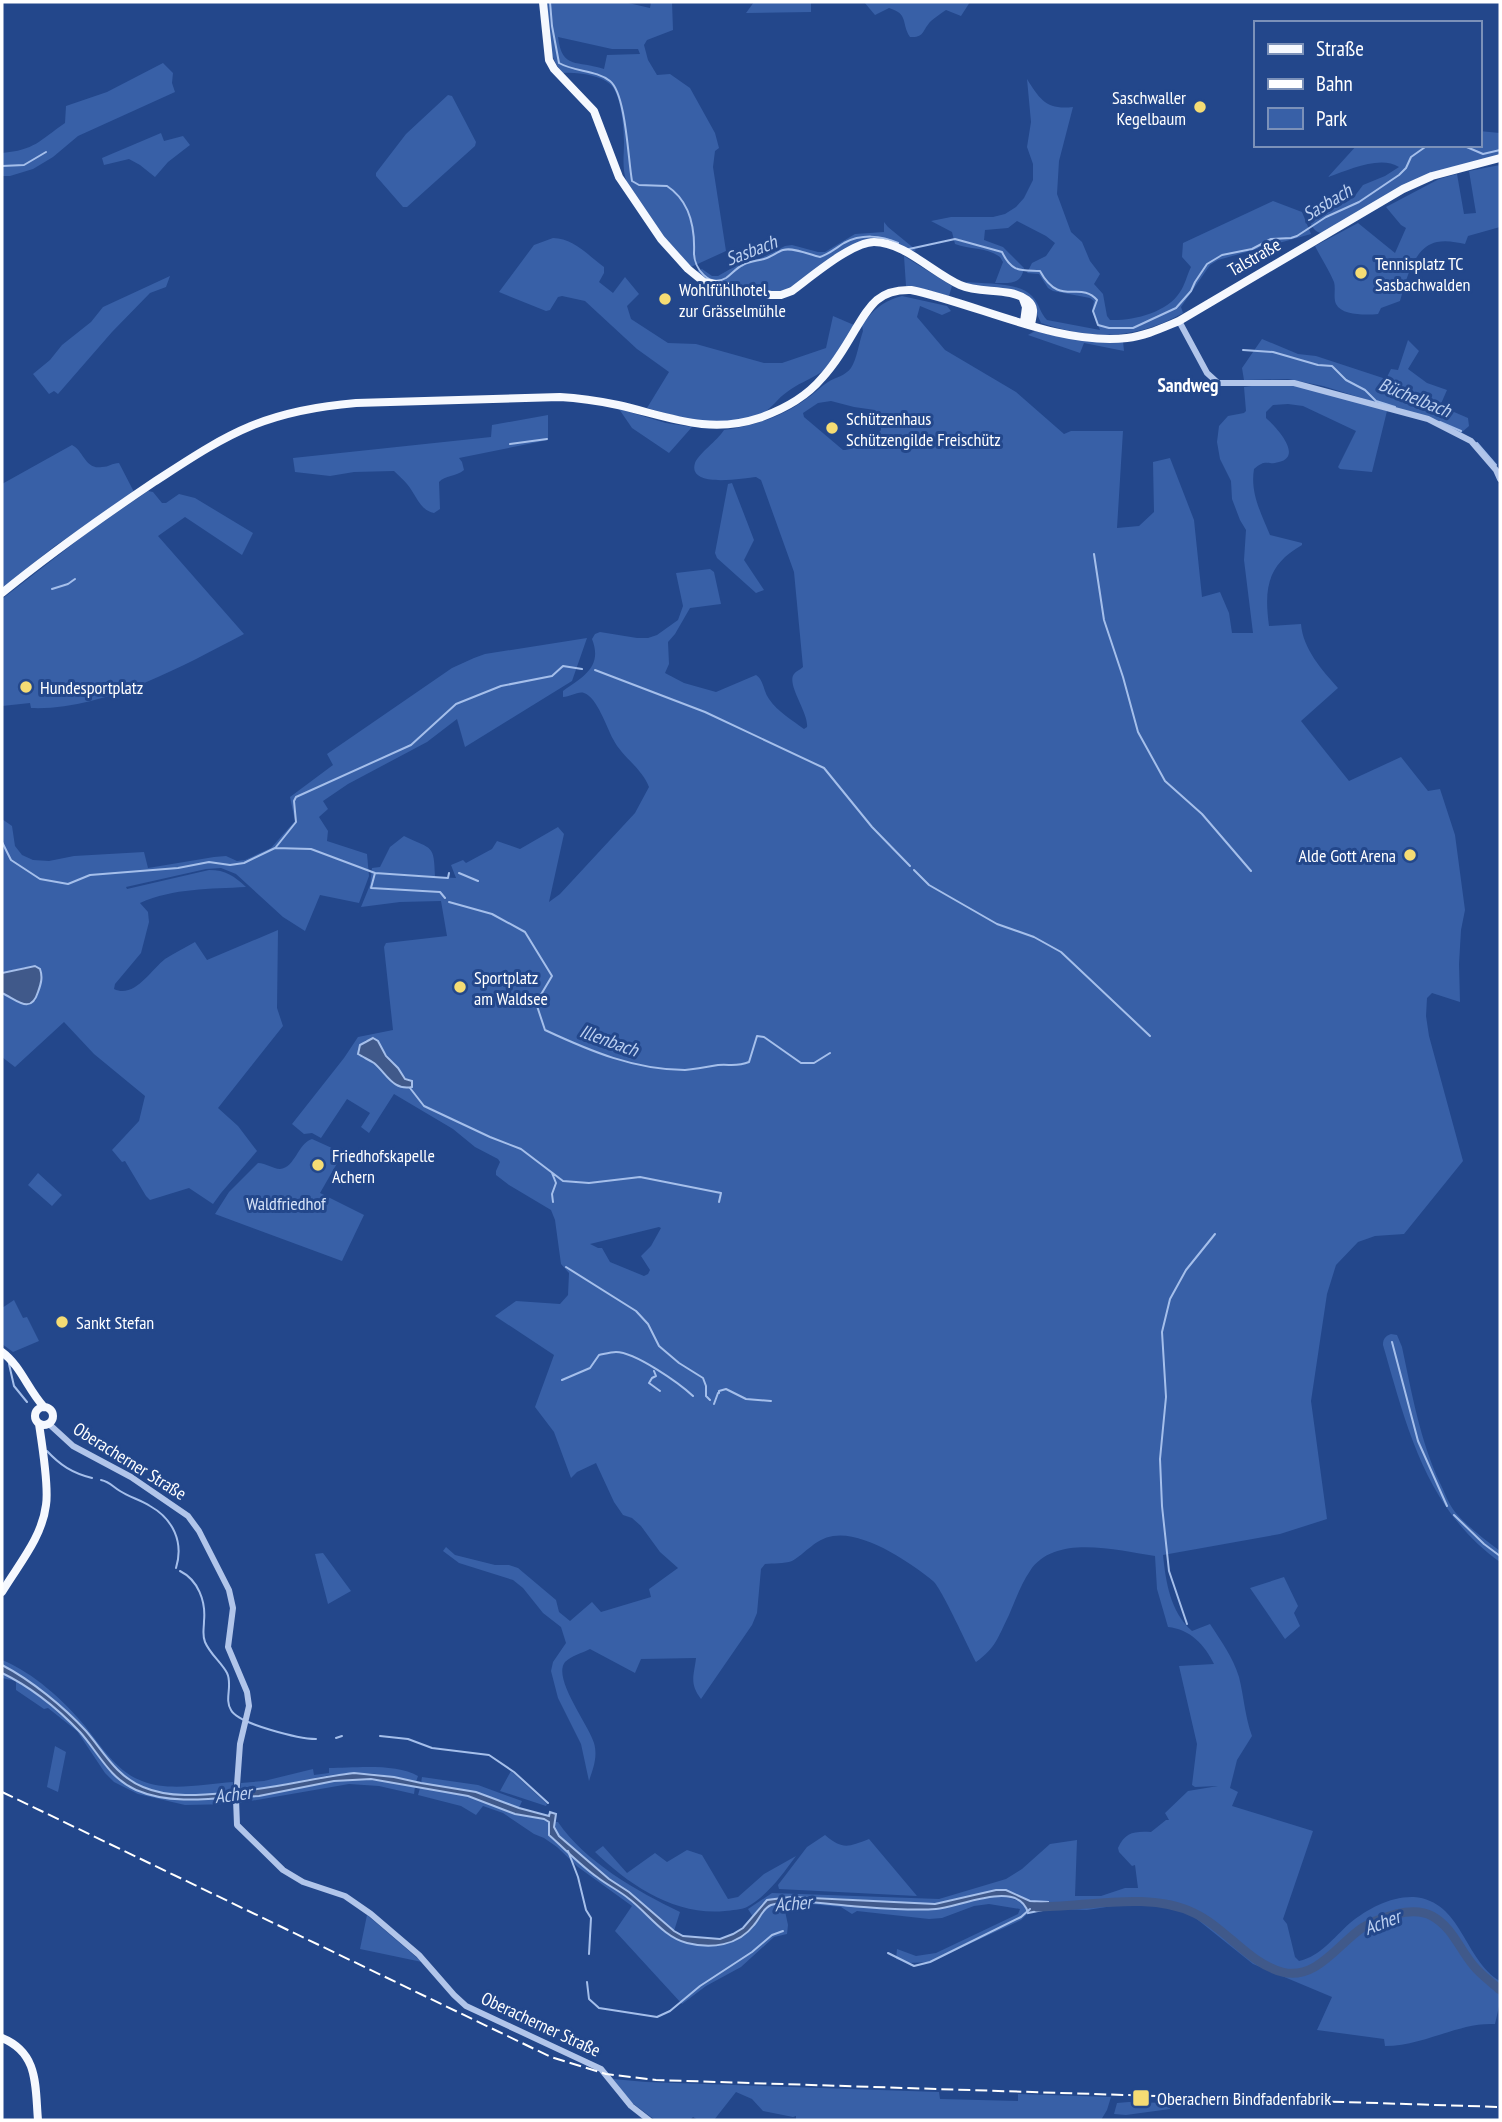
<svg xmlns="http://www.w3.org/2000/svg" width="1502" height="2122" font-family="'PT Sans Narrow',sans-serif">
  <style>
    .green { fill: #3860a7; fill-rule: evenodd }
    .water { fill: #40598a; stroke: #a5bfeb; stroke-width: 2 }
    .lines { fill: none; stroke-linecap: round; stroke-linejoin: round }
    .stream { stroke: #a5bfeb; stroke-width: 2 }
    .river { stroke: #40598a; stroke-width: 9 }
    .minor { stroke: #b1c5ea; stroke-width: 6 }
    .major { stroke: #f5f8fe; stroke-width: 8 }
    .rail { stroke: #fff; stroke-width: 2; stroke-dasharray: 12 5; stroke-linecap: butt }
    .poi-dot { fill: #f5dc74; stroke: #23478b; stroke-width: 2.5 }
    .labels { text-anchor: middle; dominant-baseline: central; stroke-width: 6; stroke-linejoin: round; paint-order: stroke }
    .poi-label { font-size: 18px; fill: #fff; stroke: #23478b; text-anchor: start }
    .street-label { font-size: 18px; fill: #fff; stroke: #23478b }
    .park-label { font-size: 18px; fill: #d5e2f8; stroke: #23478b }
    .water-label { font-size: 19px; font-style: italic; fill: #bcd0f1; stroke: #23478b }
    .neighbourhood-label { font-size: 19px; font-weight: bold; fill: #fff; stroke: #23478b }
  </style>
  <rect width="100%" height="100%" fill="#23478b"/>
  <path class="green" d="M547 2H624L650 8 651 2H672L673 30 647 40 644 45 648 60 657 75 670 74 690 88 715 133 719 148 715 151 713 167 726 251 691 267C671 248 635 206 626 180 622 168 624 154 624 142 624 128 621 93 610 84 599 75 578 72 563 73 545 54 548 26 547 2ZM558 37 612 49H638L640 54 607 55 604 69C577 60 562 70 558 37Z
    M754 2H811V12L746 13Z
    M864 2H970L961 16 946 10C941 13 936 17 931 21 922 30 925 38 910 37 901 23 909 14 889 8L875 15Z
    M163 63 173 73 172 83 175 92 78 136 53 157 33 169 10 176H2V153C35 150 39 141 65 123L66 106 107 92Z
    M1027 79C1040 100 1047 110 1073 107L1059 161 1057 194 1071 232 1082 242 1090 261 1100 274 1094 284 1103 294 1107 316 1110 320C1132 321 1167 313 1180 292 1185 285 1187 275 1191 267L1182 257 1183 243 1273 201 1302 212 1311 234 1218 260 1210 265 1181 307 1183 313C1135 340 1093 340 1041 323L1029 297 963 284 967 282C985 284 1020 282 1032 296 1039 303 1040 313 1047 320L1100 330 1092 311 1094 301 1090 298 1053 291 1048 288 1039 274 1027 273 1032 263 1046 256 1055 243 1046 236 1017 221 1008 228 985 230 984 240 1003 247 1024 268C1021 285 1010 283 995 283L1003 262 1000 257C987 247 970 250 955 244L952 232 931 221 951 217H993L1005 214 1016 207 1024 198 1033 180V164L1027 147 1031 122Z
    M448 95 452 96 476 142 475 146 407 207H403L376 176V173L406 134Z
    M1479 131 1500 133V155L1430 173 1321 233C1313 231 1309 223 1310 215L1314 211 1316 214 1354 197 1363 185 1385 176 1399 167C1380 155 1349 170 1328 177L1357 145H1479Z
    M161 133 164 141 183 136 190 145 168 162 155 177 140 165 129 159 104 165 102 158Z
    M1500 165V227L1468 236 1465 244C1456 242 1446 240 1437 242 1413 247 1406 281 1400 301L1381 308 1378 314C1367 315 1342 316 1336 304 1333 297 1336 289 1334 282 1329 270 1321 258 1315 246L1358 223 1395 253 1406 228 1401 225 1386 207 1439 179 1457 174 1464 214 1476 213 1469 171Z
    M884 222 888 227 916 250 913 252 863 241 848 247 791 289 772 293 711 282 696 272 702 269 712 276H718L739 264 761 258 785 246 792 245 818 252H825L855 234 884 232Z
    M553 238C573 238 589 256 604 267V273L599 282 613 293 625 277 639 294 627 306 631 319 668 343 696 344 764 363H782L826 348 833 316 854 325C845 340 835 365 820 373 809 380 797 384 787 392 778 398 772 408 763 413 724 430 685 419 647 408L669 372 637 349 585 301 562 296 558 297 550 310 546 311 499 292 534 245Z
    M904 256 952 286 949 296 920 288 906 286Z
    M170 276 166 287 150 293 112 332 58 394 54 391 49 394 33 374 50 360 62 345 91 322 103 307Z
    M902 296 947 306 951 311 942 315 920 306 917 317 945 350 1016 392 1064 434 1071 431H1123L1117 528 1139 526 1154 512 1153 462 1170 458 1194 520 1202 597 1220 592 1229 613 1232 633H1253L1244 560 1246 530 1240 520 1232 499 1231 481 1220 459 1217 442 1219 426 1228 416 1244 413 1246 411 1244 387C1254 386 1263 384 1272 384 1311 385 1351 399 1387 411L1372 472 1340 469 1338 467 1356 431 1303 406 1288 404 1273 405 1266 412V418C1275 426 1304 456 1279 462 1266 466 1267 458 1254 469 1250 493 1261 513 1270 535L1302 543V545C1267 565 1264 588 1269 626L1301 624C1303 649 1322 670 1338 688L1301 721 1349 781 1401 757 1428 791 1440 789 1455 835 1465 910 1461 930 1459 964 1460 1002 1432 993 1427 998 1426 1016 1429 1036 1463 1161 1404 1234 1375 1236 1358 1242 1336 1265 1327 1294 1311 1401 1327 1519 1280 1534 1163 1555C1166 1583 1170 1611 1192 1631L1210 1624C1221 1641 1233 1657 1239 1677 1244 1697 1245 1717 1252 1736L1237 1760 1230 1788 1238 1792 1232 1806 1313 1831 1283 1919 1287 1924 1295 1957 1299 1961C1321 1956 1333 1938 1350 1923 1367 1909 1391 1896 1414 1897 1462 1901 1464 1960 1500 1981V2002L1495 2024C1458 2022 1425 2046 1385 2046L1384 2039 1317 2030 1332 1997 1253 1964 1193 1916 1173 1908 1153 1905 1113 1906 1087 1910 1048 1909V1902L1030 1901 1006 1890H996L935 1904 831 1898 791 1897 773 1899 767 1900 761 1905 753 1917 748 1909 772 1893 939 1899 1006 1879 1022 1869 1050 1844 1077 1840 1075 1896H1101L1125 1888H1138L1135 1865 1132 1866 1119 1852 1118 1848C1125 1832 1135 1831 1151 1832L1166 1820H1169L1165 1813 1188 1791 1218 1786 1195 1787 1192 1785 1197 1744 1179 1666 1214 1664C1205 1645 1190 1629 1168 1627L1157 1589 1155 1556C1118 1551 1055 1533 1030 1571 1021 1584 1015 1601 1009 1615 998 1637 996 1648 976 1662 969 1649 941 1587 933 1581 910 1562 864 1531 833 1536 815 1539 806 1553 792 1561 784 1564 773 1563 765 1564L761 1569 757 1613 752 1625 701 1699C689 1683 694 1676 696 1658L641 1659 635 1673 590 1649C582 1653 571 1656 565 1662 552 1678 589 1725 594 1743 598 1757 593 1769 589 1781L581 1744 558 1698 551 1671 553 1662 566 1643 561 1627 543 1613 523 1588 513 1580 459 1563 443 1551 446 1547 455 1555 495 1565H509L518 1568 556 1600 559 1612 570 1621 592 1602 601 1612 651 1597 649 1589 678 1568 660 1552 641 1526 632 1518 623 1515 614 1502 596 1463 577 1472 571 1478 554 1432 535 1407 554 1355 495 1316 516 1301 560 1304 568 1295 569 1273 561 1264 555 1220 551 1210 509 1185 496 1175V1171L500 1162 498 1159 475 1147 453 1129 394 1094 369 1133 361 1127 370 1113 347 1099 321 1138 312 1133 304 1134 292 1124 344 1058 358 1037 393 1030 384 947 386 943 447 936 441 901 400 902 361 907 370 885 372 868 380 867 390 847 404 836C433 850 434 844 435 877L456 878 451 865 463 860 466 863 492 849 497 841 520 849 558 827 564 834 549 902 560 894 635 813 649 787C641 767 622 757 613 739 607 728 597 697 584 693 578 691 570 697 563 697V691C583 677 603 667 592 639L595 634 600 632 637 638H648L657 635 678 620 683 606 676 573 710 569 714 572 721 604 690 608 675 634 668 642 669 664 665 673 684 683 716 692 756 675C764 680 763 691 769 699 778 712 792 720 804 729L807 727C809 713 786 684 794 674 796 671 800 670 803 667L794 572 761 480 756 477C744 478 687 489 695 463 699 453 717 441 724 430 753 426 782 417 806 399 814 394 820 387 828 382 836 377 845 376 851 368 857 359 859 342 863 331L862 325C874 309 883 301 902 296ZM831 401 854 407 875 410 881 418V430C873 440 855 450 843 450L804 417 803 413 818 403ZM366 1040 378 1041C382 1053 392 1059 399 1069 401 1073 403 1076 405 1080H410L393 1084 360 1045ZM659 1227 661 1228 651 1246 641 1256 650 1270 648 1274 644 1276 610 1262 602 1248H598L590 1244Z
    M1035 331C1067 339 1090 342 1123 341L1124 351 1084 343 1080 353 1028 335Z
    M1262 339 1298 354 1316 356 1386 379 1391 369 1398 370 1408 340 1419 351 1408 369 1427 383 1447 390 1440 406 1468 418 1469 426 1461 433 1433 420 1323 386 1288 379 1244 380 1242 368Z
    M619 409 666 423 692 427 669 453 632 428Z
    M548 415V440L459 458 462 462 464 470C456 477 445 475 439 482L440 509 434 513C419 510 416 494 407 484 403 479 398 475 394 471L354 472 330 476 295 472 293 458 491 437 492 425Z
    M72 445C84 451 85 470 102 467 109 467 112 463 119 463L134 492 55 546 2 588V484Z
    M732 483 754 540 744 560 764 590 756 593 717 558 715 553 728 484Z
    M148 491 153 492 162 503H166L179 494 195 498 253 533 242 555 185 517 158 536 244 634C183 666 102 711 31 708L30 703 2 706V599L87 533Z
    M587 638 572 681 465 747 457 719 427 742 348 784 323 801 328 809 319 817 328 831 327 841 367 854 369 876 359 903 320 895 305 931 283 917 236 874 221 868 206 869 126 887 127 889 209 870C226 870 234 876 246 887 210 889 174 888 140 903L148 912 149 922 141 953 115 984 114 989C134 999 151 970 165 959 174 953 185 948 195 942L207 960 278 930 277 1008 283 1026 218 1108 238 1126 257 1151 221 1193 213 1204 189 1188 150 1200 146 1196 125 1161 122 1162 112 1150 139 1121 145 1096 94 1054 64 1022 15 1067 2 1057V993L26 1005 36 1000 40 985 26 967 2 973V819L12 826 15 846 22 855 33 860 49 861 74 856 144 852 148 868 214 857 226 856 237 861 245 860 271 848 295 821 290 797 333 765 327 754 452 668 474 658 485 654Z
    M312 1139 343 1153 320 1193 364 1215 342 1261 215 1214 229 1192 258 1163C266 1163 273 1169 280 1169 295 1168 298 1143 312 1139Z
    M38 1173 62 1195 52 1206 28 1185Z
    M14 1300 23 1318 27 1317 39 1341 13 1352 2 1344V1308Z
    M1391 1334 1397 1335 1402 1347C1412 1394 1420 1440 1440 1483 1445 1493 1448 1503 1455 1512 1468 1527 1485 1540 1500 1551V1562C1426 1509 1407 1428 1383 1345 1383 1338 1386 1336 1391 1334Z
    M323 1553 351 1591 328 1604 315 1554Z
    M1284 1577 1298 1606 1294 1613 1300 1626 1285 1639 1250 1588Z
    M2 1660C34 1673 63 1700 85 1726 101 1746 117 1772 142 1781 169 1792 205 1784 233 1782V1792C203 1795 171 1799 143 1787 116 1776 104 1752 86 1731 62 1705 32 1682 2 1664Z
    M2 1673 20 1682 40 1697 78 1730 134 1789 194 1800 233 1797V1804L185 1805 138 1794 114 1782 105 1773 77 1731 48 1708 44 1709 16 1690V1681L2 1678Z
    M55 1746 66 1752 58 1792 47 1787Z
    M329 1768C354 1768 396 1763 418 1776L416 1782C395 1777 374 1772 352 1773 314 1775 278 1788 240 1791L241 1783 264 1781 313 1769 314 1775 329 1773Z
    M511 1771 547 1804 546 1806 500 1791Z
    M422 1777 478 1785 522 1801 519 1808 476 1792 421 1783Z
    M354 1779 396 1782 415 1787 414 1794 379 1786 349 1784 239 1803 240 1797C278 1794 315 1782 354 1779Z
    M420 1788C438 1791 458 1792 475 1798 500 1806 516 1817 544 1819L548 1822V1835L594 1875 626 1896 688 1943 721 1945 753 1927 766 1908 770 1906 789 1902H813L851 1906 938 1909 1001 1895 1019 1901 1027 1906 1028 1913 1021 1920 930 1962 909 1963 896 1959 897 1949 916 1956 936 1953 1018 1914 1020 1909 989 1904 974 1906 942 1918 929 1919 857 1911 852 1914 841 1907 811 1904 810 1910 790 1908 785 1911 788 1925 787 1934 774 1937 741 1967 706 1986 682 2004 615 1931 632 1906 578 1867 557 1847 544 1838 534 1834 503 1813 483 1806 476 1815 461 1806 418 1795Z
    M554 1822H558C584 1861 638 1892 680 1912L674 1931 629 1892 609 1879 559 1836 555 1831Z
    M825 1835C843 1850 848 1847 869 1839L917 1896 779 1889 778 1885 807 1847Z
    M603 1846 627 1873 655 1853 667 1862 687 1850 702 1855 728 1899 738 1897 764 1874 796 1856C782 1875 768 1895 747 1907 741 1910 732 1910 725 1911 675 1916 629 1885 595 1852Z
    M367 1915 422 1962 360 1949Z
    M613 2079 646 2082 939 2092 940 2099 1018 2101V2094L1111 2097 1107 2110 1101 2120H796V2116L793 2117 763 2111 752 2099 736 2092 714 2120H698L693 2117 690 2120H655L631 2102Z
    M1129 2102 1167 2103 1170 2105V2109L1126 2115 1114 2114 1117 2103Z"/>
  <path class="water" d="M35 966 40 969C43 977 41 984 38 992 31 1015 17 1000 2 993V973Z
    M373 1038 378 1041 386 1056 398 1068 405 1079 412 1081V1087C393 1091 387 1074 374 1063 369 1060 363 1057 358 1054L360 1045Z
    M2 1665C31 1680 64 1707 86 1731 104 1752 116 1776 143 1787 171 1799 203 1795 233 1792V1797C201 1800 166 1803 136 1790 109 1778 98 1752 80 1732 57 1708 31 1687 2 1673Z
    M354 1773 394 1777 421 1783 476 1792 519 1808 549 1816 550 1812 556 1814 554 1827 559 1836 609 1879 629 1892 674 1931 683 1936 720 1939 733 1934 743 1928 767 1900 791 1897 935 1904 996 1890H1006L1030 1901 1048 1902V1909L1028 1913C1019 1878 958 1908 936 1909 909 1911 879 1908 851 1906 825 1904 797 1898 771 1905 763 1908 760 1918 754 1925 738 1946 711 1949 687 1943 663 1937 647 1912 628 1898 618 1890 607 1885 597 1877 580 1865 565 1849 549 1835V1822L544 1819 515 1814 468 1796 371 1779 334 1781 259 1796 240 1797V1791C279 1788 316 1777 354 1773Z"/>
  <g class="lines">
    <path class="stream" d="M550 2 552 26 559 63C575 72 596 70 610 81 626 94 628 159 632 181L639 185 667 186C690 201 695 228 694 253 694 268 709 288 726 278 732 274 736 268 743 265 750 261 757 261 764 259 771 257 777 252 783 250 794 247 810 255 820 257 829 254 836 248 844 243 861 234 881 235 898 243
      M1462 145 1483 154 1500 150
      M2 166 24 165 46 152
      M909 249 955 239 1002 252C1012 273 1021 270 1040 271 1060 308 1080 280 1097 300L1093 311 1098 325 1109 328H1133L1176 308 1191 291 1195 282 1207 264 1222 255 1252 249 1271 239 1291 238 1297 236 1326 217 1359 202 1399 175 1406 168 1411 157 1428 145
      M1243 350 1273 352 1318 365 1332 366 1346 380 1365 390 1376 401 1395 407
      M1440 422 1461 431
      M1477 443 1496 465
      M510 444 547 439
      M1094 554 1104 620 1123 677 1138 732 1165 781 1202 814 1251 871
      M52 589 68 584 75 579
      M595 670 705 712 824 768 872 827 910 866
      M2 842 11 860 40 879 68 884 90 875 178 868 209 862 230 865 244 863 275 848 311 849 375 873 371 888 440 892 445 898
      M276 847 296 822 294 801 296 797 411 745 456 704 501 686 552 676 563 666 582 669
      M914 870 929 885 997 924 1034 937 1061 952 1150 1036
      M375 873 448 878 449 873
      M459 873 478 881
      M449 902 492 914 525 932 552 976 536 1003 545 1030C590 1051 635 1070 685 1070 696 1069 707 1067 718 1065 730 1064 737 1067 749 1062L757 1036 764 1037 801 1063H814L830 1053
      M410 1088 424 1106 490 1137 521 1149 563 1181 589 1183 640 1177 721 1193 719 1202
      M552 1173 556 1183 552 1194 553 1202
      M566 1267 636 1311 648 1324 659 1346 679 1363 703 1378 706 1386V1396L710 1400
      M1392 1342 1418 1441 1447 1506
      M9 1364 14 1386 27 1402
      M654 1371 656 1376 652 1378 649 1383 660 1391
      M562 1380 590 1368 599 1355C604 1354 611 1352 616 1352 635 1352 679 1383 693 1396
      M719 1393V1391L726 1389 746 1399 771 1401
      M714 1404 718 1393
      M47 1451C60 1465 72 1473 92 1478
      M101 1480C110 1482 112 1486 120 1491 129 1497 141 1500 150 1506 173 1519 184 1542 176 1568
      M1454 1515 1484 1544 1500 1556
      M180 1571C198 1580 206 1601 204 1621 204 1629 202 1635 205 1642 210 1654 221 1662 227 1673 233 1685 224 1699 231 1710 238 1724 300 1739 316 1739
      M1187 1624 1169 1571 1162 1506 1160 1459 1166 1397 1162 1332 1170 1299 1186 1270 1215 1234
      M380 1736 408 1739 432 1748 489 1755 514 1772 548 1803
      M336 1738 342 1736
      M568 1851 578 1877 586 1910 591 1918 589 1954
      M888 1953 914 1966 930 1962 1021 1917 1030 1909
      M587 1982 589 1999 599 2008 657 2017 670 2011 700 1986 752 1952 772 1935 783 1931"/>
    <path class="river" d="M1037 1907C1086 1907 1150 1891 1194 1913 1226 1928 1247 1962 1282 1972 1316 1981 1338 1944 1362 1928 1372 1921 1385 1917 1396 1914 1409 1911 1421 1910 1432 1916 1452 1927 1459 1948 1473 1965 1480 1974 1491 1982 1500 1990"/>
    <path class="minor" d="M1179 321 1207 373 1218 383H1294L1428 419 1471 441 1496 470 1500 479
      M49 1424 73 1446 131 1477 188 1516 199 1531 229 1590 233 1608 228 1647 247 1692 249 1706 240 1744 236 1799 237 1825 283 1870 303 1882 345 1896 371 1914 419 1955 454 1995 466 2006 601 2069 631 2106 649 2120"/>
    <path class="major" d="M543 2 549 60 554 69 594 111 619 177 661 239 688 269 704 282 771 295H781L792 291C811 277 852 242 874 242 904 242 933 273 960 285 980 294 1010 287 1027 300 1036 307 1033 315 1031 324
      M1023 299 1026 307 1024 322
      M2 593C51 553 102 517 154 482 185 462 217 440 251 426 285 412 320 406 356 403L560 397C580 398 599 401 618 405 667 416 708 435 759 418 782 410 806 397 822 378 835 364 845 347 855 330 870 305 879 289 911 290 978 304 1059 346 1127 338 1145 336 1162 328 1179 321L1403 189 1432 176 1500 158
      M2 1352C21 1366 28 1390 44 1407
      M35 1416a9 9 0 1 1 18 0a9 9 0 1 1-18 0Z
      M2 1592C18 1565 42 1538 46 1505 49 1486 42 1444 39 1424
      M2 2038C39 2053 35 2086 38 2120"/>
    <path class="rail" d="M2 1792 551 2057 606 2074 656 2080 1500 2107"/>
  </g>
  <g class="poi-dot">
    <circle cx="1200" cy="107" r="7"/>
    <circle cx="1361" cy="273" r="7"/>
    <circle cx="665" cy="299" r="7"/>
    <circle cx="832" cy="428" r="7"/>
    <circle cx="26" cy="687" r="7"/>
    <circle cx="1410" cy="855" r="7"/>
    <circle cx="460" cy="987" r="7"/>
    <circle cx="318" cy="1165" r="7"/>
    <circle cx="62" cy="1322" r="7"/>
    <rect x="1132" y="2089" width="18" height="18" rx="3.5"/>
  </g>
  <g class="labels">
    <g class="poi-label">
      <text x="1186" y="97" text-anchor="end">Saschwaller<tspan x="1186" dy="21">Kegelbaum</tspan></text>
      <text x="1375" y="263">Tennisplatz TC<tspan x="1375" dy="21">Sasbachwalden</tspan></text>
      <text x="679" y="289">Wohlfühlhotel<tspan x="679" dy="21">zur Grässelmühle</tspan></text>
      <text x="846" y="418">Schützenhaus<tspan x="846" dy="21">Schützengilde Freischütz</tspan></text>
      <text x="40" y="687">Hundesportplatz</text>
      <text x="1396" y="855" text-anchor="end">Alde Gott Arena</text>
      <text x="474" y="977">Sportplatz<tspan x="474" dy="21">am Waldsee</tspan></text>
      <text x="332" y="1155">Friedhofskapelle<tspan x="332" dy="21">Achern</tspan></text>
      <text x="76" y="1322">Sankt Stefan</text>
      <text x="1157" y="2098">Oberachern Bindfadenfabrik</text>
    </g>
    <g class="street-label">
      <text transform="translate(1254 257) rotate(-30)">Talstraße</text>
      <text transform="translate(130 1461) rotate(32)">Oberacherner Straße</text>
      <text transform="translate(541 2024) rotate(25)">Oberacherner Straße</text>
    </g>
    <g class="park-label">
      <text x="286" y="1203">Waldfriedhof</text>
    </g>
    <g class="water-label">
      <text transform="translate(1327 202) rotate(-31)">Sasbach</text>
      <text transform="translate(751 250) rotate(-21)">Sasbach</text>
      <text transform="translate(1415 397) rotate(22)">Büchelbach</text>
      <text transform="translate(609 1040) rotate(20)">Illenbach</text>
      <text transform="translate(233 1794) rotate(-7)">Acher</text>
      <text transform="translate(793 1903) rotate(-5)">Acher</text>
      <text transform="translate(1382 1922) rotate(-21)">Acher</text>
    </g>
    <g class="neighbourhood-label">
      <text x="1188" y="385">Sandweg</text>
    </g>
  </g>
  <rect width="1502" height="2122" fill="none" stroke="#ffffff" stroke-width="7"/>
  <rect x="1254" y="21" width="228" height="126" fill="#23478b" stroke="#7b91b9" stroke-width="2"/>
  <rect x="1268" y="44" width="35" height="10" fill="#f5f8fe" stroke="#7b91b9" stroke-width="2"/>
  <text x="1316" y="56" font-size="21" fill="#ffffff">Straße</text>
  <rect x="1268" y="79" width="35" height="10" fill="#ffffff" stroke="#7b91b9" stroke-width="2"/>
  <text x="1316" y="91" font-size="21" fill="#ffffff">Bahn</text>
  <rect x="1268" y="108" width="35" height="21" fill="#3860a7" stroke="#7b91b9" stroke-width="2"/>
  <text x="1316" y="126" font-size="21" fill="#ffffff">Park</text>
</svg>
